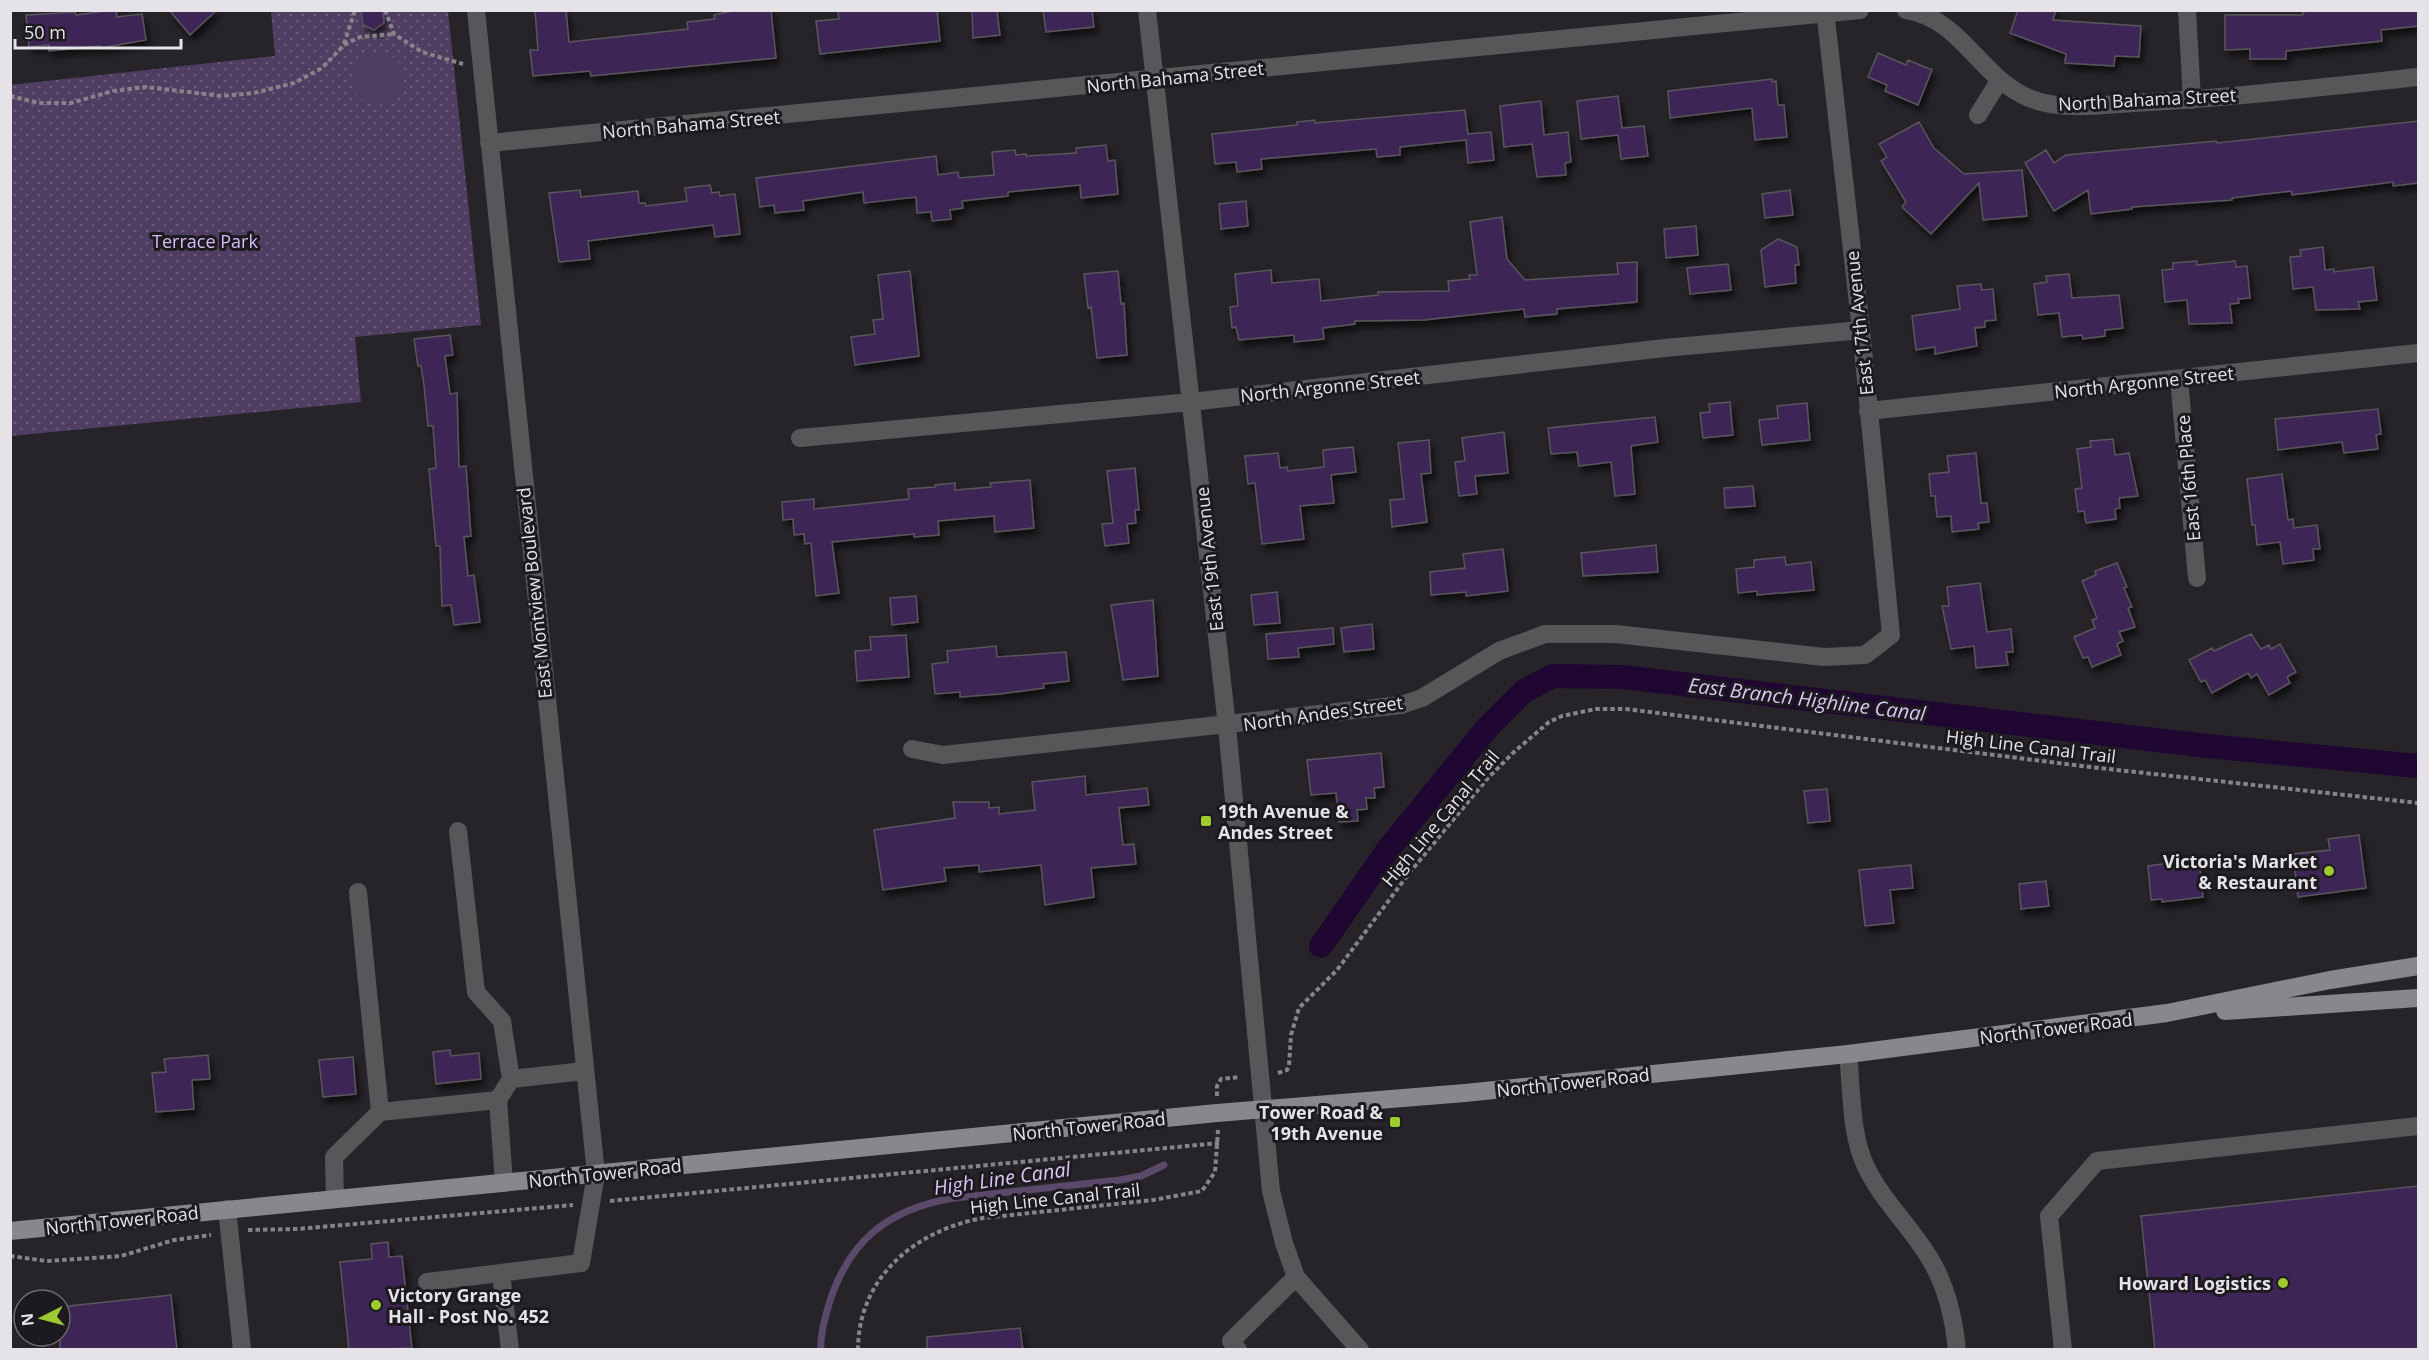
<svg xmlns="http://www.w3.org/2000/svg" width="2429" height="1360" font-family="'Open Sans',sans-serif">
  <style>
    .park { fill: url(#park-dots) }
    .pitch { fill: #4f3e62 }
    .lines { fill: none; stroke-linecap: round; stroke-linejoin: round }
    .stream { stroke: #5a4968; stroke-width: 7 }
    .canal { stroke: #1f0732; stroke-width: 24 }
    .building { fill: #3e2855; stroke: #58555b; stroke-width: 1.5; filter: url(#shadow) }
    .path { stroke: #868489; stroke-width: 4; stroke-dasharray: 4.5 3; stroke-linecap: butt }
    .minor { stroke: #575659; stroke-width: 18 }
    .major { stroke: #89878c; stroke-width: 18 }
    .poi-dot { fill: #9dca2f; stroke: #1c1a1f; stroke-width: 2 }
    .labels { text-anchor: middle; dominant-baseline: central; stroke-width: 6; stroke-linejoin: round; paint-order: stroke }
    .street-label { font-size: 18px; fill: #e5e3e7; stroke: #1c1a1f }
    .park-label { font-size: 18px; fill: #d7bcf9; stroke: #1c1a1f }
    .poi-label { font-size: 18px; font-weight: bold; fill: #e5e3e7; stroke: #1c1a1f; text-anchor: end }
    .water-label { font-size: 20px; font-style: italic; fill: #dac6f4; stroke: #1c1a1f }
  </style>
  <defs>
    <pattern id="park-dots" width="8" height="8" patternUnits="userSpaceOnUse" patternTransform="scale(1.5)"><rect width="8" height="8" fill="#4f3e62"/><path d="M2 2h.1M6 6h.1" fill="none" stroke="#685a78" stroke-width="1.8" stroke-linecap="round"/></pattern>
    <filter id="shadow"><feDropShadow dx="3.5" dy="6" stdDeviation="3" flood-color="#0009"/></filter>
  </defs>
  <rect width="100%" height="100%" fill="#262429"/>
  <path class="park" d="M271 11H448L481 325 355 337 361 402 11 436 10 85 275 56Z"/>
  <path class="pitch" d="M352 78a26 26 0 1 1 52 0a26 26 0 1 1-52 0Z"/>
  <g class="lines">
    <path class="stream" d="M821 1350C820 1334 825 1319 829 1304 849 1240 888 1209 954 1198L1120 1180 1141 1176 1164 1165"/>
    <path class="canal" d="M1321 946 1389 848 1487 728 1524 691 1553 676 1623 677 2207 746 2418 766"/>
  </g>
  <path class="building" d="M113 10H116L117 17 142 14 146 40 100 48V46L49 51V45L29 47 26 15 75 12 76 15Z
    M169 10H217L190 35Z
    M361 10H383L384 23 374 30 363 25Z
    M535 10H566L569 42 688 29 687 22 715 19 714 15 737 10H771L776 58 591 76 590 71 533 76 530 50H538Z
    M848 10H937L940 41 820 54 816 21 839 19 838 12Z
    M972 10H997L1000 35 973 38Z
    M1043 10H1092L1094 27 1046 32Z
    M2018 10H2056L2053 20 2141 26 2139 57 2115 56 2114 66 2065 63 2066 54 2010 33Z
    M2314 10H2418V26L2381 30 2382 41 2286 51V59H2250V49L2225 50V15H2303V12Z
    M1878 53 1906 65 1908 60 1932 70 1918 105 1885 91 1887 85 1868 77Z
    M1772 79V82L1776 81 1778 105H1784L1787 137 1755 140 1752 108 1670 118 1668 91Z
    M1618 96 1622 128 1644 126 1648 156 1621 159 1618 135 1581 139 1577 101Z
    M1541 101 1544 135 1568 132 1571 162 1565 163 1566 175 1537 177 1532 144 1504 147 1500 106Z
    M1465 110 1468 134 1491 132 1494 160 1468 163 1466 140 1400 147V155L1377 157 1376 149 1261 159 1262 169 1237 172 1236 162 1215 164 1212 134 1297 125V122L1315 120V123Z
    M2418 121V183L2393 186V182L2292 195 2291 191 2232 198V200L2132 207V209L2091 214 2088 190 2054 211 2025 163 2046 150 2054 163 2066 155 2216 141 2217 143Z
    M1919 122 1934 148 1964 174 2022 170 2027 216 1983 220 1979 183 1931 234 1902 207 1906 202 1881 161 1887 157 1879 144Z
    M1106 145 1108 161 1115 160 1118 194 1081 198 1080 185 1008 192V196L962 201 963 208 950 210 951 219 932 221 931 212 917 213 916 197 864 203 863 192 803 201 804 210 775 213 774 205 760 207 756 178 936 156 938 175 958 172 959 178 994 175 992 152 1015 150 1016 155 1026 154V156L1076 153V148Z
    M710 185 712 193 719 192 720 196 735 194 740 234 715 237 713 225 588 241 590 259 559 262 549 193 580 190 581 197 638 191 639 203H645L646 206 687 201 685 188Z
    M1790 190 1793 215 1765 218 1762 194Z
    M1246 201 1248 226 1221 229 1219 204Z
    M1502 217 1507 259 1525 280 1618 274 1617 263 1637 262V302L1557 309V314L1525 317 1524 309 1424 320 1355 321V324L1323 328 1324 339 1294 342V335L1239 340 1236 327 1232 328 1230 307 1238 306 1235 274 1271 270 1272 283 1319 279 1321 301 1378 295V292L1449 291 1448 281 1470 279 1469 275H1477L1470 222Z
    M1696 226 1698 255 1666 258 1664 229Z
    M1778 239 1797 247 1799 265H1795L1796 283 1765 287 1761 250Z
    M2323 247 2325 270 2334 269V272L2373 267 2377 300 2358 302 2360 309 2316 310 2313 287 2293 289 2290 257 2301 256 2300 250Z
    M2197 261V265L2235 261 2236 267 2247 266 2250 298 2238 299 2239 303 2230 304 2232 323 2189 324 2187 300 2165 302 2162 270 2173 269V263Z
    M1728 264 1731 290 1690 294 1687 268Z
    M910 271 919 356 855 365 851 337 875 334 873 320 883 319 878 275Z
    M1118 271 1121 304 1124 303 1127 355 1097 358 1091 307 1088 308 1084 274Z
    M2069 274 2072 298 2119 295 2123 328 2105 330V336L2083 339 2082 335 2062 337 2059 313 2038 315 2034 284 2047 282 2046 276Z
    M1981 284 1982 290 1993 289 1996 320 1985 321V327L1975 328 1977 346 1935 354V347L1916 350 1912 316 1960 309 1957 286Z
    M450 335 453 355 445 356 450 394 457 393 459 467 466 466 471 536 464 537 468 576 474 575 480 622 454 625 451 605 442 606 440 546H436L429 469 436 468 433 426H428L424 385 421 366H418L414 339Z
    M1730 402 1733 435 1703 438 1700 413 1710 412 1709 404Z
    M1807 403 1810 440 1762 445 1759 420 1778 418 1777 406Z
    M2378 409 2381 434 2376 435 2378 449 2344 453 2342 442 2278 450 2275 419Z
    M1655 417 1658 442 1631 446 1635 494 1615 496 1611 462 1579 466 1577 452 1551 454 1548 428Z
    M1504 432 1508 473 1475 476 1477 494 1459 496 1455 462 1465 461 1462 438Z
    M2113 439 2115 455 2129 453 2138 496 2119 498 2120 508 2115 509 2116 519 2086 523 2084 511 2078 512 2075 489 2082 488 2077 449 2091 447 2090 441Z
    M1429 440 1431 473 1421 474 1427 522 1392 527 1390 500 1404 499 1398 443Z
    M1353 447 1356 472 1331 475 1334 503 1300 506 1304 539 1262 544 1255 483 1248 484 1245 456 1278 453 1280 468 1287 467 1288 471 1324 467 1323 450Z
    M1976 453 1981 503H1987L1989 522 1978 523 1979 529 1952 532 1951 516 1937 517 1935 496H1931L1929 474 1949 472 1947 456Z
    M1135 468 1139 510H1135L1136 523 1127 524 1129 543 1105 546 1102 524 1113 523 1107 471Z
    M2282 474 2288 520 2293 519 2294 528 2317 525 2320 549H2313L2314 560 2283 564 2280 542 2257 545 2255 525H2252L2247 479Z
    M1030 480 1034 528 995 532 994 516 938 521 939 535 914 537V534L832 542 839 593 816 596 811 543 805 544 804 534 794 535 793 519 783 520 782 502 814 499V509L909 499 908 489 935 487V485L955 483V490L991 487 990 483Z
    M1753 486 1755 506 1725 508 1724 488Z
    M1656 545 1658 572 1583 576 1581 553Z
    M1503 549 1508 591 1466 596V592L1431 595 1430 572 1465 568 1463 554Z
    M1785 557 1786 565 1811 562 1814 590 1757 595V591L1738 593 1736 569 1754 567V560Z
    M2117 563 2127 587 2124 588 2132 607 2128 608 2135 627 2119 632 2123 641 2117 644 2121 655 2092 667 2088 657 2083 658 2074 637 2095 628 2092 620 2097 618 2082 581 2096 575 2095 571Z
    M1980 583 1987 632 2011 629 2013 652H2006L2008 665 1976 668 1974 646 1951 649 1942 606H1949L1947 587Z
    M1277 592 1280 623 1254 625 1251 595Z
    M916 596 918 622 892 625 890 598Z
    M1153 600 1158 676 1123 680 1111 605Z
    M1372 624 1374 649 1344 652 1341 628Z
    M1333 628 1334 644 1298 648 1299 657 1268 659 1266 634Z
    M2251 634 2261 649 2269 645 2271 649 2280 644 2296 672 2287 677 2290 683 2269 695 2257 674 2251 678 2248 673 2212 693 2205 680 2201 682 2189 660 2212 648 2214 651Z
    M906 635 909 677 857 681 855 651 871 650 870 637Z
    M996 646 997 657 1066 652 1069 681 1043 684 1044 688 1000 694 960 697V692L935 694 932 664 948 662 947 651Z
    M1381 753 1384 787 1374 788 1375 798H1366L1367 809 1357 810 1358 821 1339 822 1336 793 1311 795 1307 760Z
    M1085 776 1086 795 1147 788 1149 805 1119 808 1123 845 1134 844 1136 864 1091 868 1094 897 1045 905 1041 865 979 872V865L944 868 946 881 883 890 874 830 955 818 953 802H989V808L999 807V814L1035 810 1032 782Z
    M1827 789 1830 821 1808 823 1804 791Z
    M2359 835 2366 888 2298 897 2293 854 2330 850 2328 839Z
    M2169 863 2170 870 2200 867 2203 897 2162 902V899L2151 900 2148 866Z
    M1911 865 1913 888 1890 890 1894 923 1865 926 1859 870Z
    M2046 881 2049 906 2021 909 2019 884Z
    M450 1050 451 1056 479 1053 481 1079 436 1084 433 1052Z
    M208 1055 210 1079 192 1080 194 1109 156 1112 152 1073 166 1072 164 1059Z
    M353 1057 356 1094 323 1097 319 1060Z
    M2418 1186V1350H2155L2141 1216Z
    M388 1242 389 1257 402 1256 412 1348 349 1350 340 1262 372 1259 371 1244Z
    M171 1295 177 1350H60V1307Z
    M1020 1328 1023 1350H927V1337Z"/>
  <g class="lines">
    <path class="path" d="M385 10 394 34 422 52 463 64
      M344 44 355 10
      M10 96 39 103H71L113 91 146 87 222 96 254 93 294 83 322 68 344 45 360 37 394 34
      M1278 1073 1287 1070 1289 1066 1291 1035 1299 1008 1337 970 1410 872 1487 779 1514 752 1549 722 1562 716 1596 709H1626L2090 767 2418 803
      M1217 1096V1086L1221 1079 1240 1077
      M610 1201 1219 1143
      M248 1230 297 1229 573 1205
      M10 1256 47 1261 121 1256 174 1240 211 1235
      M858 1350C858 1277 916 1230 983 1218L1153 1200 1202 1191 1215 1172 1218 1130"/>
    <path class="minor" d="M1147 10 1227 726 1271 1191 1284 1243 1296 1277 1360 1350
      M1906 10C1961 18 1981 79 2029 98 2061 111 2100 105 2133 103 2229 98 2323 87 2418 77
      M2187 10 2192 100
      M1978 115 1999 81
      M489 143 1860 10
      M2179 379 2197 578
      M1868 411 2418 353
      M800 438 1191 402 1665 348 1861 330
      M912 749 943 755 1401 705 1422 698 1499 651 1545 634H1616L1824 657 1865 655 1891 635 1861 330 1825 10
      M458 831 476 992 502 1021 511 1079 584 1071
      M358 892 380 1112 498 1100 511 1079
      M1848 1054C1852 1091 1850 1133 1866 1167 1884 1204 1915 1230 1934 1266 1948 1292 1954 1320 1957 1350
      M498 1100 504 1183
      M335 1199 334 1157 380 1112
      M227 1209 242 1350
      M501 1273 510 1350
      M427 1282 581 1263 596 1174 476 10
      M1238 1350 1231 1341 1296 1277
      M2063 1350 2049 1216 2097 1161 2418 1126"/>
    <path class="major" d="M2225 1011 2418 998
      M10 1231 1217 1113 1465 1093 1848 1054 2167 1013 2330 980 2418 966"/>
  </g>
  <g class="poi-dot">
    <rect x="1200" y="815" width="12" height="12" rx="3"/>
    <circle cx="2329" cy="871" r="6"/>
    <rect x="1389" y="1116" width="12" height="12" rx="3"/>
    <circle cx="2283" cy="1283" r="6"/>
    <circle cx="376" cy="1305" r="6"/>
  </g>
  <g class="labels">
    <g class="street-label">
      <text transform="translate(1175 77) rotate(-6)">North Bahama Street</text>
      <text transform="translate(2147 99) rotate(-3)">North Bahama Street</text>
      <text transform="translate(691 124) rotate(-5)">North Bahama Street</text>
      <text transform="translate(1859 323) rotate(-96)">East 17th Avenue</text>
      <text transform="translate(2144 382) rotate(-6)">North Argonne Street</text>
      <text transform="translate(1330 386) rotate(-6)">North Argonne Street</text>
      <text transform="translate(2188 478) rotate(-95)">East 16th Place</text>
      <text transform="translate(1209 559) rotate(-96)">East 19th Avenue</text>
      <text transform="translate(534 593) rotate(-96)">East Montview Boulevard</text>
      <text transform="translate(1323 713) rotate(-8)">North Andes Street</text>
      <text transform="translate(2031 746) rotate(7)">High Line Canal Trail</text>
      <text transform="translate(1440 818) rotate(-50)">High Line Canal Trail</text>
      <text transform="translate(2056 1028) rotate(-7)">North Tower Road</text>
      <text transform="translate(1573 1082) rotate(-6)">North Tower Road</text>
      <text transform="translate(1089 1126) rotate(-6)">North Tower Road</text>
      <text transform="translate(605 1173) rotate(-6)">North Tower Road</text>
      <text transform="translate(1055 1198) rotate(-6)">High Line Canal Trail</text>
      <text transform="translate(122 1220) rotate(-6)">North Tower Road</text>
    </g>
    <g class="park-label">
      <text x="205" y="241">Terrace Park</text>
    </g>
    <g class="poi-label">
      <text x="1218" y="811" text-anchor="start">19th Avenue &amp;<tspan x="1218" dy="21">Andes Street</tspan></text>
      <text x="2317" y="861">Victoria's Market<tspan x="2317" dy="21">&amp; Restaurant</tspan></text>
      <text x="1383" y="1112">Tower Road &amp;<tspan x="1383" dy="21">19th Avenue</tspan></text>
      <text x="2271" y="1283">Howard Logistics</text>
      <text x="388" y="1295" text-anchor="start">Victory Grange<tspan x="388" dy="21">Hall - Post No. 452</tspan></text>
    </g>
    <g class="water-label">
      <text transform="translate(1807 699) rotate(7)">East Branch Highline Canal</text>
      <text transform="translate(1002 1178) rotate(-8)">High Line Canal</text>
    </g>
  </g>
  <rect width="2429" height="1360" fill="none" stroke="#e5e3e7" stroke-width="24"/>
  <g transform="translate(42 1318) rotate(264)"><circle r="28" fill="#1c1a1f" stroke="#6c6a6f" stroke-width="1.5"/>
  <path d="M0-4.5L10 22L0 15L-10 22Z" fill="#9dca2f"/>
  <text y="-9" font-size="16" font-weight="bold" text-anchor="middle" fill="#e5e3e7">N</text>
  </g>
  <path d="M15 39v9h166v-9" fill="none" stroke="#e5e3e7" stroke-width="3"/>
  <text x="24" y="39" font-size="18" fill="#e5e3e7" stroke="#1c1a1f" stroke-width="4.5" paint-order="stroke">50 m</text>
</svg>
